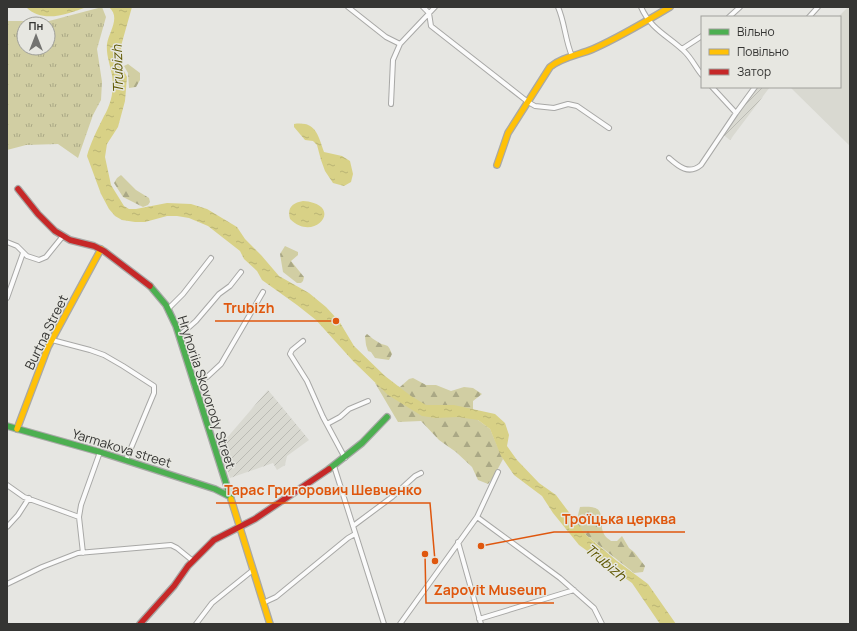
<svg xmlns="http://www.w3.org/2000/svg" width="857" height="631" font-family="Manrope,sans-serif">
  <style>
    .built { fill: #d9d9d1 }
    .industrial { fill: url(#industrial-furrows) }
    .grass { fill: url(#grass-tufts); fill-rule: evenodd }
    .forest { fill: url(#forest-firs) }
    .water { fill: url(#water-ripples) }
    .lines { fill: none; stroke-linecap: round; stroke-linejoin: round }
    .street-casing { stroke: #a8a8a6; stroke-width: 6 }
    .fast-casing { stroke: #a8a8a6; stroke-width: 8 }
    .slow-casing { stroke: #a8a8a6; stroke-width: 8 }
    .jam-casing { stroke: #a8a8a6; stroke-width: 8 }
    .street { stroke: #fbfbfb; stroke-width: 4 }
    .fast { stroke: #4caf50; stroke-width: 5.5 }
    .slow { stroke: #ffc107; stroke-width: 5.5 }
    .jam { stroke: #c62828; stroke-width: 5.5 }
    .labels { text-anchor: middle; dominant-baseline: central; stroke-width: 3; stroke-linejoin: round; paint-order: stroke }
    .street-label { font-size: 13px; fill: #353533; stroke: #e7e7e1 }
    .water-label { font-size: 14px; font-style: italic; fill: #5e5701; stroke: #e7e7e1 }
    .leader { fill: none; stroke: #df570e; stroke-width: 1.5 }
    .callout-dot { fill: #df570e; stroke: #e7e7e1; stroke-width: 1.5 }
    .callout-label { font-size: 14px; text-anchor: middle; font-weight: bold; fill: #df570e; stroke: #e7e7e1; stroke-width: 3; stroke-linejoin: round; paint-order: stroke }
  </style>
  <defs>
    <pattern id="industrial-furrows" width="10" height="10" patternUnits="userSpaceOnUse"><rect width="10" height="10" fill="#d9d9d1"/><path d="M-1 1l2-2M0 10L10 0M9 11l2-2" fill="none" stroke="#bbbbb4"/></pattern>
    <pattern id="grass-tufts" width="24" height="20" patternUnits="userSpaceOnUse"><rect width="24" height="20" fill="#d1cea3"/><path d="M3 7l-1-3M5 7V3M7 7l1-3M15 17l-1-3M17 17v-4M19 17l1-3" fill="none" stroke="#aaa885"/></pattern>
    <pattern id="forest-firs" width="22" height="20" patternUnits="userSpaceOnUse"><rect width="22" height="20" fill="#d1cea3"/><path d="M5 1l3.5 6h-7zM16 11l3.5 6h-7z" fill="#aaa885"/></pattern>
    <pattern id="water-ripples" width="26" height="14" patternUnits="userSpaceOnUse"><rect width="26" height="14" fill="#d8d186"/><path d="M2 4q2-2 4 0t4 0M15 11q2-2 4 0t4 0" fill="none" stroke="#bab474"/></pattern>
  </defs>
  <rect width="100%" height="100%" fill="#e6e6e2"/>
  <path class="built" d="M848 7H850V146L790 87H840V17H838Z"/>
  <path class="industrial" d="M754 87H770L730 140 722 134Z
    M268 390 309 440 287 456 285 465 277 470 273 463 230 478 219 447Z"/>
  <path class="grass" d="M102 7 106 17 97 49 102 82 101 100 93 115 78 158 58 144 26 145 7 150V21H49ZM24 24H48V48H24Z"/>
  <path class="forest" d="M128 64 140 73V80L136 87 129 88 128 73 124 66Z
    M121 175 136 190 149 198 150 202 148 205 143 207 123 197 114 183 117 178Z
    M285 246 298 252V255L291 261 304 277 303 281 301 283H297L283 272 280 254Z
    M367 334C371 337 374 340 378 342 387 348 387 341 392 354L389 360 375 358 371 352 368 351 366 345 365 336Z
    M413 378 426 385H436L451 391 464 387 473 388 482 394 473 401V410L478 420 490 429 503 459 493 478 488 484 478 480 472 467 456 452 439 440 421 421 398 422 375 383 400 387 409 379Z
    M580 507C610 504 597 520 604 534 605 537 609 539 611 541H617L622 536 629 548 634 552 645 566 643 572 634 573 586 535 576 523Z"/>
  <path class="water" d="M26 7H87C67 14 43 24 26 7Z
    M109 7H132L121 46 122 67 127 77 125 101 118 127 107 144 105 157 111 185 124 206 129 209H136L167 203 191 204 207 209 237 227 245 239 261 255 279 276 309 293 326 307 339 321 354 346 385 376 411 396 426 405H454L495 414 505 423 509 435 507 446 517 460 539 483 556 495 586 535 617 561 648 584 676 624H660L632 583 579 545 553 513 542 496 514 475 501 456 490 429 478 420 458 417 436 418 422 416 388 395 353 361 316 320 297 305 262 280 257 271 244 259 240 251 208 226 189 218 177 216H167L145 222H135L122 220 115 216 109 209 101 194 87 156C90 144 98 128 104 116 107 111 109 106 111 99 113 92 113 82 112 75 110 64 106 55 107 44 109 31 121 18 109 7Z
    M294 124C316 121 318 135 324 152L342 156 350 161 353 174 351 182 344 186 333 183 325 171 321 160 317 145 313 141 305 140 294 127Z
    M303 201C346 204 315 244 290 219 287 208 292 203 303 201Z"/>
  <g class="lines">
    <defs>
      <path id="street" d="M348 7 386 37 400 44
        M423 7 429 13 431 26 528 102 535 106 554 108 568 104 577 106 609 128
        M558 7C565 23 565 40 572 56
        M641 7C651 30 669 36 685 52 692 59 696 68 702 75
        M729 17 740 7
        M809 17 818 7
        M682 49 702 36
        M712 87 736 113
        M391 104 393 60 400 44 435 7
        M669 158C679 167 689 175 701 165L736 113 755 87
        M7 242 17 246 27 256 39 260 46 257 63 236
        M7 298 23 253
        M169 308 183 294 211 258
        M179 336 196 321 219 294 230 286 241 272
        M52 340 90 350 104 355 123 366 154 386V393L126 460
        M303 341 292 350 290 354 307 381 323 417 345 458
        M194 385 207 377 221 364 263 292
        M327 424 340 417 349 409 368 401
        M334 466 384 624
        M7 485 24 497 79 517
        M477 517 560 578 594 608 602 624
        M353 526 392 497 415 476 421 473
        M7 527 18 515 29 498
        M458 542 481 624
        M83 553 79 517 81 505 100 452
        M7 584 42 567 78 553 171 545 177 548 193 561
        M263 603 276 597 348 538 355 534
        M479 619 574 590
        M196 624 212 603 253 570
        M400 624 477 517 498 472"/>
      <path id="fast" d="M150 286 166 305 176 326 231 499
        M7 426 100 452 215 489 229 496
        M329 469 362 443 387 417"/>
      <path id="slow" d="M497 165 508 133 550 67C562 57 579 55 593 49 620 37 645 22 670 7
        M17 429 48 347 101 249
        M231 499 270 624"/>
      <path id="jam" d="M18 189 38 214 55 231 70 240 94 246 104 251 150 286
        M140 624 174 586 188 566 214 540 255 519 329 469"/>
    </defs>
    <use href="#street" class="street-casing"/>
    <use href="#fast" class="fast-casing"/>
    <use href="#slow" class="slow-casing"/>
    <use href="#jam" class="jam-casing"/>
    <use href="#street" class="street"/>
    <use href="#fast" class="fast"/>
    <use href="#slow" class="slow"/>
    <use href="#jam" class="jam"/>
  </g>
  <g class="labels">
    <g class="street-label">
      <text transform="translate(46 332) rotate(-64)">Burtna Street</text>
      <text transform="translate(207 392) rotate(72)">Hryhoriia Skovorody Street</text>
      <text transform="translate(122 448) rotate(17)">Yarmakova street</text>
    </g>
    <g class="water-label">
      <text transform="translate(117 69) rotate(-92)">Trubizh</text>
      <text transform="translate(606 562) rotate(40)">Trubizh</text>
    </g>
  </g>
  <path class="leader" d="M336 321L282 321H215M435 561L430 503H216M481 546L554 532H685M425 554L426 603H554"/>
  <g class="callout-dot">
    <circle cx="336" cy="321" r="4"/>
    <circle cx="435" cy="561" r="4"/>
    <circle cx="481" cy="546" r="4"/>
    <circle cx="425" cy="554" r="4"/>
  </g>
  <g class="callout-label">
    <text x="249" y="313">Trubizh</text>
    <text x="323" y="495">Тарас Григорович Шевченко</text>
    <text x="619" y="524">Троїцька церква</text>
    <text x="490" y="595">Zapovit Museum</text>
  </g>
  <rect width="857" height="631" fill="none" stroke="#353533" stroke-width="16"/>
  <rect x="701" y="16" width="140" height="72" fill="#e7e7e1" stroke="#a0a09b"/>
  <rect x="709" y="29" width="20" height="6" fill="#4caf50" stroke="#a0a09b"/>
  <text x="737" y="36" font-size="12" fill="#353533">Вільно</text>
  <rect x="709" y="49" width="20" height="6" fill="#ffc107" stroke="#a0a09b"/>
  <text x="737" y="56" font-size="12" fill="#353533">Повільно</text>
  <rect x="709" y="69" width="20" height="6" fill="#c62828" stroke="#a0a09b"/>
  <text x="737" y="76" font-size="12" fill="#353533">Затор</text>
  <g transform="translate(36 36)"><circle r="19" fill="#e7e7e1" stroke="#a0a09b"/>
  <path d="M0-3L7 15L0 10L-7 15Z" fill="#737370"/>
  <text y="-6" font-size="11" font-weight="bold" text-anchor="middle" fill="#353533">Пн</text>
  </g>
</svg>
